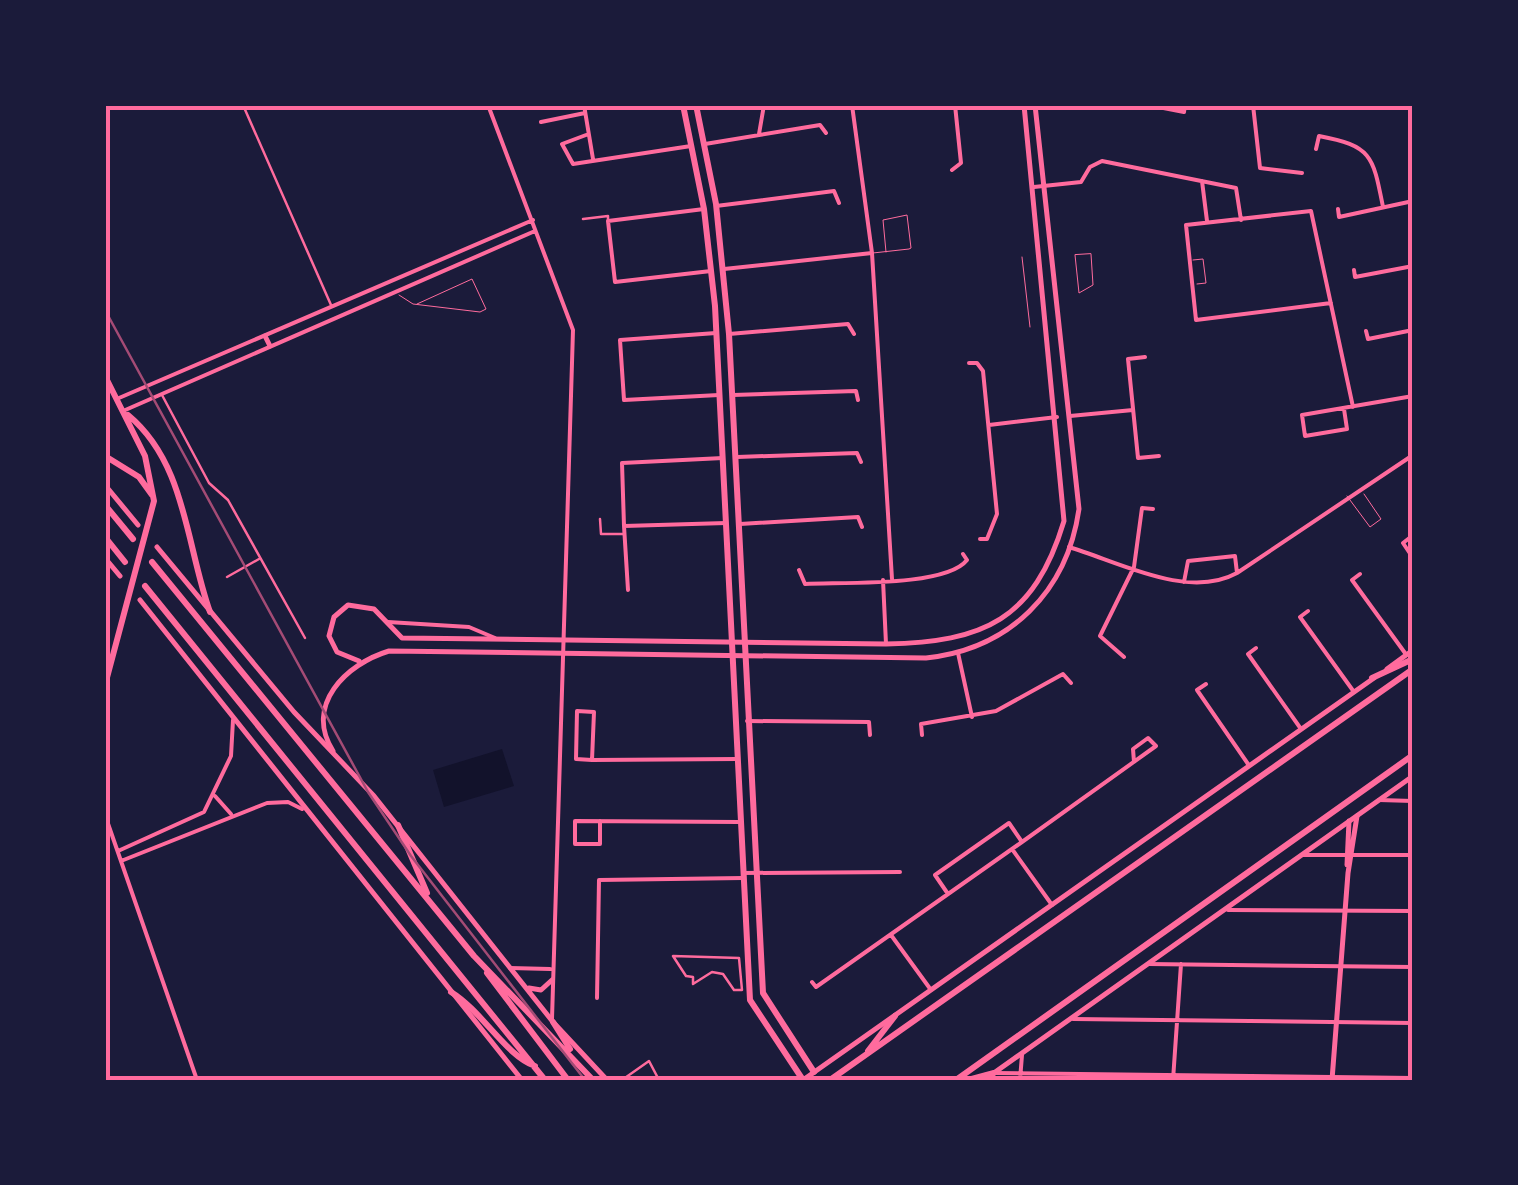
<svg xmlns="http://www.w3.org/2000/svg" width="1518" height="1185" font-family="'Work Sans',sans-serif">
  <style>
    .water { fill: #12122b }
    .lines { fill: none; stroke-linecap: round; stroke-linejoin: round }
    .service { stroke: #ff6b9d; stroke-width: 1 }
    .pedestrian { stroke: #ff6b9d; stroke-width: 2.5 }
    .minor { stroke: #ff6b9d; stroke-width: 4 }
    .tertiary { stroke: #ff6b9d; stroke-width: 5 }
    .secondary { stroke: #ff6b9d; stroke-width: 5 }
    .primary { stroke: #ff6b9d; stroke-width: 6 }
    .motorway { stroke: #ff6b9d; stroke-width: 6 }
    .rail { stroke: #a44b75; stroke-width: 2.5 }
    .neatline { fill: none; stroke: #ff6b9d; stroke-width: 4 }
  </style>
  <rect width="100%" height="100%" fill="#1b1b3a"/>
  <path class="water" d="M502 749 514 786 444 807 433 770Z"/>
  <g class="lines">
    <path class="service" d="M873 253 909 249 911 248 907 215 883 220 886 252
      M1091 254 1093 285 1079 293 1075 255Z
      M1022 257 1030 327
      M1193 260 1203 259 1206 283 1197 284
      M399 295 413 304 480 312 486 309 472 279 417 304
      M1347 496 1370 527 1381 519 1364 494"/>
    <path class="pedestrian" d="M243 105 331 305
      M583 219 608 216V220
      M162 395 209 483 228 500 305 638
      M600 519 601 534H623
      M227 577 259 559
      M673 956 739 958 742 990H734L723 974 712 972 693 984V977L686 976Z
      M622 1080 649 1061 659 1080"/>
    <path class="minor" d="M488 105 573 330 552 1019
      M584 105 593 159
      M852 105 872 253 892 579
      M1148 105 1184 112 1185 105
      M1253 105 1260 168 1302 173
      M541 122 585 113
      M759 134 764 105
      M586 135 562 144 573 164 691 146
      M705 144 820 125 826 133
      M1316 149 1319 136C1372 146 1373 156 1383 207
      M952 170 961 163 955 105
      M1202 181 1207 221
      M1034 187 1081 182 1090 167 1102 161 1236 188 1241 220
      M716 206 834 191 839 203
      M704 209 608 221 615 282 711 271
      M1338 209 1339 217 1413 201
      M724 269 872 253
      M1354 270 1355 277 1413 266
      M1331 303 1196 320 1186 225 1311 211 1353 407
      M1366 331 1368 339 1413 330
      M716 333 620 340 624 400 719 395
      M729 334 848 324 854 334
      M1145 357 1128 359 1138 458 1159 456
      M969 363H977L983 371 997 514 987 539H980
      M733 395 856 391 858 400
      M119 398 533 220
      M1344 409 1347 429 1305 436 1302 415 1413 396
      M123 411 535 231
      M1070 416 1133 410
      M989 425 1057 417
      M737 457 857 453 861 462
      M740 524 858 517 862 527
      M624 526 622 463 723 458
      M1412 536 1403 543 1413 558
      M1069 547C1119 562 1188 600 1237 573L1413 455
      M799 570 805 584C842 582 946 587 967 560L963 554
      M1360 574 1352 580 1405 653
      M883 580 886 644
      M1184 582 1188 561 1235 556 1237 573
      M628 590 624 526 726 523
      M1308 611 1300 617 1354 692
      M388 622 469 627 495 638
      M1256 648 1248 654 1301 729
      M958 653 972 717
      M1124 657 1100 636 1134 567 1142 508 1153 509
      M1206 684 1197 690 1248 764
      M747 721 869 722 870 735
      M922 735 921 724 996 711 1063 674 1071 683
      M592 760 594 712 577 711 576 759 592 760 737 759
      M215 796 231 814
      M1379 800 1413 801
      M105 815 197 1080
      M600 821V844H575V821L739 822
      M1012 849 1052 905
      M118 851 204 812 231 756 233 720
      M1302 855H1413
      M121 861 267 803 288 802 302 809
      M743 873 900 872
      M948 894 935 875 1009 823 1022 842
      M1228 910 1413 911
      M891 935 931 990
      M1148 964 1413 967
      M510 968 550 969
      M812 982 816 987C882 941 947 895 1012 849L1022 842 1156 746 1148 738 1133 749 1134 762
      M597 998 599 880 743 878
      M1073 1019 1413 1023
      M994 1073 1413 1078
      M1020 1080 1022 1055
      M1173 1080 1181 964"/>
    <path class="tertiary" d="M265 336 270 346
      M359 661 337 652 329 636 334 617 348 605 374 609 402 638 886 644C984 642 1034 620 1064 521L1024 105
      M333 751C304 705 346 664 389 651L926 658C1010 649 1067 592 1079 509L1035 105
      M1347 865 1349 821
      M1332 1080 1348 873 1357 816"/>
    <path class="secondary" d="M105 485 138 525
      M157 547 294 712 374 796 553 1022 607 1080
      M105 558 120 576
      M140 600 522 1080
      M1387 669 1413 650
      M529 988 541 990 552 980
      M803 1080 1374 678
      M984 1080 1413 776"/>
    <path class="primary" d="M683 105 704 209 715 306 750 1000 803 1080
      M696 105 716 204 729 334 763 993 814 1072
      M105 376 145 456 154 501 105 685
      M128 415C186 463 186 545 210 612
      M105 456 139 477 152 495"/>
    <path class="motorway" d="M105 505 133 539
      M105 537 125 562
      M152 562 474 956 593 1080
      M145 586 545 1080
      M1372 678 1413 659
      M398 825 427 893
      M487 973 568 1080
      M451 992C482 1011 506 1056 535 1066
      M553 1022 570 1049
      M868 1051 895 1016
      M830 1080 1413 669
      M956 1080 1413 755
      M968 1080 994 1073"/>
    <path class="rail" d="M105 310 368 792 411 856 585 1080"/>
  </g>
  <rect width="1518" height="1185" fill="none" stroke="#1b1b3a" stroke-width="215"/>
  <rect x="108" y="108" width="1302" height="970" class="neatline"/>
</svg>
